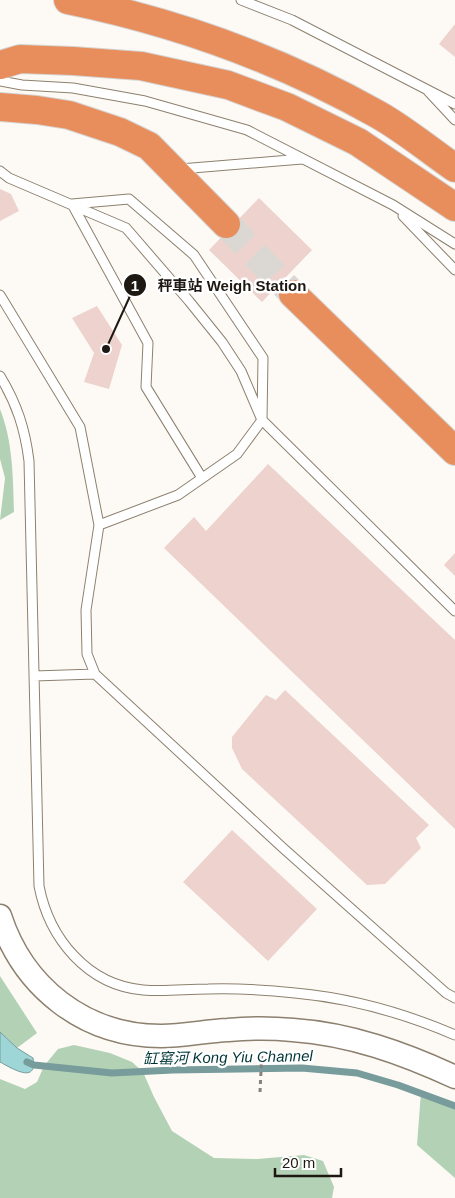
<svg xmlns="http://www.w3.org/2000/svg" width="455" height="1198" font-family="Helvetica,'Noto Sans SC',sans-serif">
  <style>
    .green { fill: #b3d2b5 }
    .water { fill: #9ed5d6; stroke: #779c9b }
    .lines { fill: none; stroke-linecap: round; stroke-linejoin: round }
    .stream { stroke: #779c9b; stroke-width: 7 }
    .building { fill: #edd2cd }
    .trunk-tunnel { stroke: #dbd8d4; stroke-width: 28; stroke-dasharray: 28 14; stroke-linecap: butt }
    .service-casing { stroke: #8d806e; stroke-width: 11 }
    .tertiary-casing { stroke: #8d806e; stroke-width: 25 }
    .trunk-casing { stroke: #d6d5d4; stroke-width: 30 }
    .path { stroke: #85817b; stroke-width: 3; stroke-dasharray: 4 4; stroke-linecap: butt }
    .service { stroke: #fff; stroke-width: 9 }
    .tertiary { stroke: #fff; stroke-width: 22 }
    .trunk { stroke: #e88e5c; stroke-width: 28 }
    .labels { text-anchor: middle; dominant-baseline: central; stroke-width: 5; stroke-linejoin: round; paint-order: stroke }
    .water-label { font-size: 15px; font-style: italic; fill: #003537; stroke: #fff }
    .leader { fill: none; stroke: #1d1811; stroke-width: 2 }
    .callout-dot { fill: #1d1811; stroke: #fff; stroke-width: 2 }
    .mark-label { font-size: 15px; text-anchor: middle; font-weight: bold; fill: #fff }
    .callout-label { font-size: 15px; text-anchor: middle; font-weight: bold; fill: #1d1811; stroke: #fff; stroke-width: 5; stroke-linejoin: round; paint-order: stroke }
  </style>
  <rect width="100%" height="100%" fill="#fdfaf6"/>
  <path class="green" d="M0 409C13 442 13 477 14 512L0 520 5 478 0 459Z
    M0 976 37 1033 17 1048 0 1032Z
    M74 1045 110 1053 132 1062 143 1072 154 1097 172 1131 214 1158 257 1159 304 1155 323 1161 334 1187 332 1198H0V1079L25 1089 37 1082 44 1066 58 1049Z
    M421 1092 455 1104V1178L417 1145Z"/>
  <path class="water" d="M0 1032 17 1048 33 1058C38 1085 11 1068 0 1062Z"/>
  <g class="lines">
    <path class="stream" d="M27 1062 34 1065 112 1073 173 1070 302 1068 357 1073 398 1085 455 1106"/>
  </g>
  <path class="building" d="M455 24V57L439 44Z
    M0 189 11 194 19 211 0 221Z
    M259 198 312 250 262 302 209 250Z
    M97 306 122 345 109 389 84 382 94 353 72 318Z
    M268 464 455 640V829L164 548 194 517 206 531Z
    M455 553V576L444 565Z
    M285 690 429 825 416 838 421 848 385 884 367 885 242 769 232 748V737L266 695 276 700Z
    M232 830 317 909 268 961 183 882Z"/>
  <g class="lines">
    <path class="trunk-tunnel" d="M226 224 293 294"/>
    <defs>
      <path id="service" d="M241 0 292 20 455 104
        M0 81 22 85 73 88 145 101 247 130 393 205 455 244
        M428 91 455 120
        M180 169 302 159
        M0 171 9 178 126 228 189 301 222 342 241 371 262 420 237 454 178 495 99 525
        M403 216 455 270
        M0 295 80 427 99 525 86 610 87 654 95 674 283 848 446 993 455 998
        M0 376C17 404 25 429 29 461L39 886C49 938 87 985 143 990 165 992 186 989 208 989 237 988 266 990 295 993 350 998 404 1013 455 1035
        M202 478 146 387 148 343 72 204 129 199 194 255 263 358 262 420 455 611
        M34 676 95 674"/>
      <path id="tertiary" d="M0 916C23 987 84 1036 161 1036 183 1036 206 1031 228 1030 250 1028 271 1028 293 1030 350 1034 403 1053 455 1077"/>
      <path id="trunk" d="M68 0C176 22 281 60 377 114 404 129 429 150 455 168
        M0 65 20 59 73 61 141 66 228 85 287 107 358 142 455 207
        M0 107 37 110 69 115 120 132 149 146 226 224
        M293 294 455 451"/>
    </defs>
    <use href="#service" class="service-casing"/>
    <use href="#tertiary" class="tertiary-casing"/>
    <use href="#trunk" class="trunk-casing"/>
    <path class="path" d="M260 1092 262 1050"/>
    <use href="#service" class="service"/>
    <use href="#tertiary" class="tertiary"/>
    <use href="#trunk" class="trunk"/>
  </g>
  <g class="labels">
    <g class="water-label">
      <text transform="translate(228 1057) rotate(-1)">缸窰河 Kong Yiu Channel</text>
    </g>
  </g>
  <path class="leader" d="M106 349L135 285"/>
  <g class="callout-dot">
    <circle cx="106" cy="349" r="5"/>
    <circle cx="135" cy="285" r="12"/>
  </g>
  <g class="mark-label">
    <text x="135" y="291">1</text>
  </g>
  <g class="callout-label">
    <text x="232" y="291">秤車站 Weigh Station</text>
  </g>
  <path d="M275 1168v8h66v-8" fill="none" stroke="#1d1811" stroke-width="2.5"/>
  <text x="282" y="1168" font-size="15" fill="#1d1811" stroke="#ffffff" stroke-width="4" paint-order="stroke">20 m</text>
</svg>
